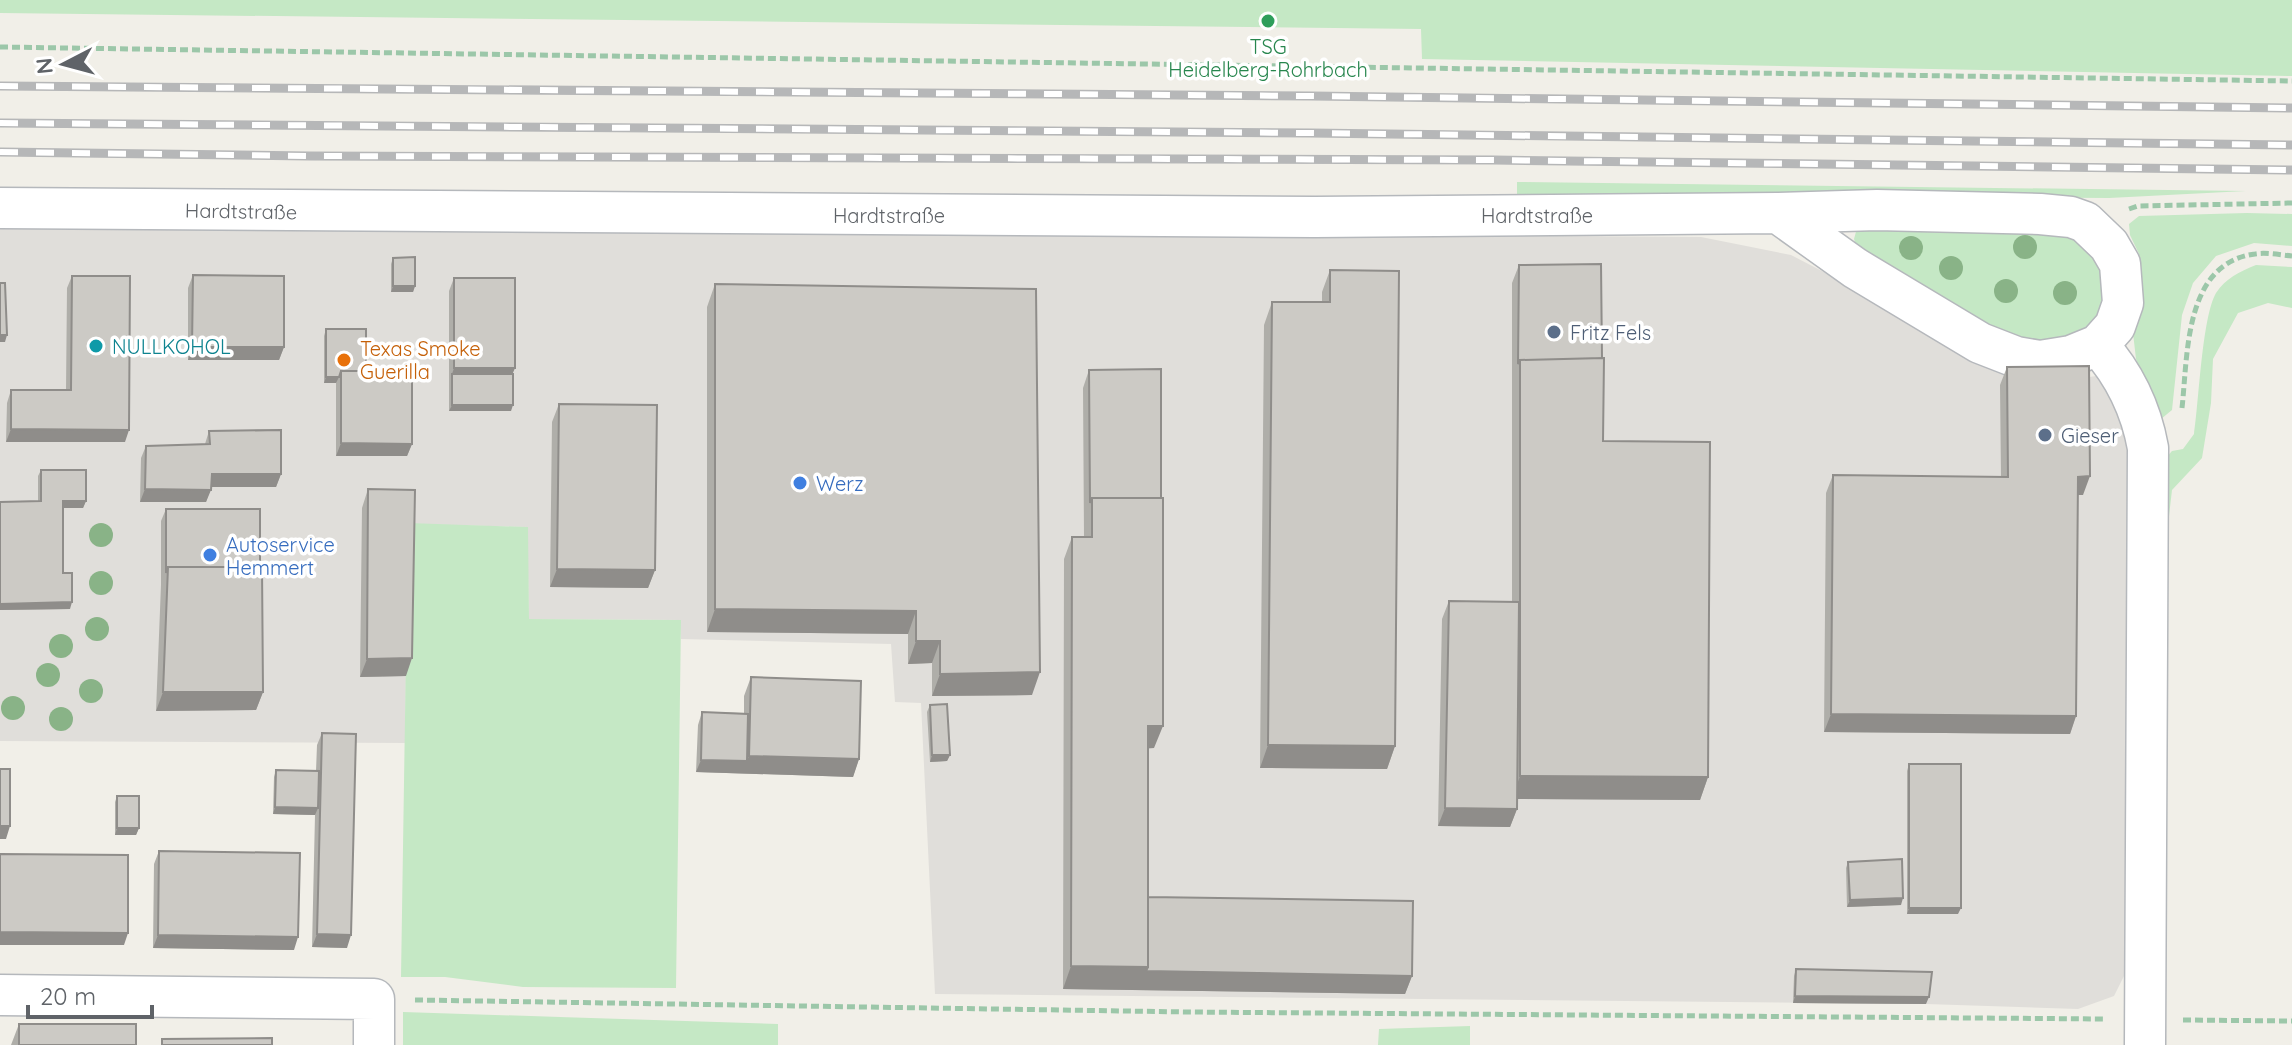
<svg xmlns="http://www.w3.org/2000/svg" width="2292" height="1045" font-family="Quicksand,sans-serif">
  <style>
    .industrial { fill: #e0deda }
    .green { fill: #c5e8c5 }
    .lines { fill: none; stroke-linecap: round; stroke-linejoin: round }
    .street-casing { stroke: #b5b8bc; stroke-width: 43 }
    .path { stroke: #9cc7a9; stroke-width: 5; stroke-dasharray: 8 4; stroke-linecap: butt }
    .street { stroke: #fff; stroke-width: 40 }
    .rail-casing { stroke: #b6b7b8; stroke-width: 9 }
    .rail { stroke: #fff; stroke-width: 6; stroke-dasharray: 18; stroke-linecap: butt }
    .tree { fill: #89b387 }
    .wall { fill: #afaea9 }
    .shaded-wall { fill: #8f8d8a }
    .building { fill: #cccac5; stroke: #8f8d8a; stroke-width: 2 }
    .leisure-dot { fill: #2e9e5b; stroke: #fff; stroke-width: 3 }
    .service-dot { fill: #5c6f8a; stroke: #fff; stroke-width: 3 }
    .culture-dot { fill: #0f9aa8; stroke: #fff; stroke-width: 3 }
    .food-dot { fill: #e8710a; stroke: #fff; stroke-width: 3 }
    .shop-dot { fill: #3f7fe0; stroke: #fff; stroke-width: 3 }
    .labels { text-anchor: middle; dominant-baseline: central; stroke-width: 7; stroke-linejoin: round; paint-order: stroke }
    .leisure-label { font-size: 20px; fill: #27864d; stroke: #fff }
    .street-label { font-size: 20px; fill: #5f6368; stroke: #fff }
    .service-label { font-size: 20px; fill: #4e5e75; stroke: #fff; text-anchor: start }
    .culture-label { font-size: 20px; fill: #0d838f; stroke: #fff; text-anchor: start }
    .food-label { font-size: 20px; fill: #c56008; stroke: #fff; text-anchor: start }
    .shop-label { font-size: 20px; fill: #366cbe; stroke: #fff; text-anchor: start }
  </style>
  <rect width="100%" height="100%" fill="#f1efe8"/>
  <path class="industrial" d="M0 225 1701 237 1791 255 1845 283 2064 381 2096 376 2123 411 2134 452 2125 974 2114 996 2078 1009 1926 1004 935 994 921 703 895 702 891 644 681 639 680 620 529 619 527 527 408 524 405 743 0 741Z"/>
  <path class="green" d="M0 0H2292V76L1422 59 1421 29 0 13Z
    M1517 182 2246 191 2109 198 1517 194Z
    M2247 213 2292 214V246L2254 243 2216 256 2193 283 2182 315 2172 410 2161 419 2154 410 2136 359 2133 333 2142 309 2139 254 2130 235 2129 224 2139 216Z
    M1857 228H2052L2082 243 2099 261 2104 295 2098 318 2084 332 2061 344 2011 337 1867 256 1857 249 1854 239Z
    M2256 265 2292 267V308L2268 303 2238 313 2213 359 2211 403 2202 458 2172 490 2162 577 2165 459 2172 451 2183 449 2194 434C2199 402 2202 317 2216 293 2226 278 2239 272 2256 265Z
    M408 523 528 527 529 619 681 620 676 988 523 987 445 977H401Z
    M403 1012 778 1024V1045H403Z
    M1470 1026V1045H1378L1379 1029Z"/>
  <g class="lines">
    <defs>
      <path id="street" d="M0 208 1315 217 1778 213 1877 210 2040 214 2071 217 2085 222 2109 245 2120 264 2123 303 2115 326 2098 345 2071 356 2040 361 2016 357 1980 343 1855 268 1778 213
        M2098 345C2124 374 2141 409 2148 448L2145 1045
        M0 995 374 999V1045"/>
    </defs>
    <use href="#street" class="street-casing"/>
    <path class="path" d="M0 47 2292 81
      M2129 209 2138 206 2292 203
      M2182 408C2188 354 2184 263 2255 254 2266 252 2280 255 2292 256
      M415 1000 1188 1012 2105 1019
      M2183 1020 2292 1021"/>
    <use href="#street" class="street"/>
    <defs>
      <path id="rail" d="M0 86 1311 96 2292 108
        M0 123 1310 133 2292 145
        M0 152 309 156 1494 160 2292 170"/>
    </defs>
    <use href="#rail" class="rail-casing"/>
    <use href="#rail" class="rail"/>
  </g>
  <g class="tree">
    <circle cx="2025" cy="247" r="12"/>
    <circle cx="1911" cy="248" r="12"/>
    <circle cx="1951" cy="268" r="12"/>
    <circle cx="2006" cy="291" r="12"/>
    <circle cx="2065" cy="293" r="12"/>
    <circle cx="101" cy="535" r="12"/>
    <circle cx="101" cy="583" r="12"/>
    <circle cx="97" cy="629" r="12"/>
    <circle cx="61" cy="646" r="12"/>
    <circle cx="48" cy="675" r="12"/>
    <circle cx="91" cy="691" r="12"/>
    <circle cx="13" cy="708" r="12"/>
    <circle cx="61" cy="719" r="12"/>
  </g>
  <path class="wall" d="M393 258 415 286 413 292H391V264Z
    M1519 265 1603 441 1708 777 1700 800 1517 799V809L1510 827 1438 826 1442 619 1449 601 1512 602V283Z
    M1330 270 1395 746 1387 769 1260 768 1264 325 1272 302H1322V292Z
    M193 275 284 347 279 360H188V288Z
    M72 276 125 442H6L7 403 11 390H66L67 288Z
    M454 278 513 374 511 411H449V291Z
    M715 284 1032 695 932 696V663L908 664V634L707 632V307Z
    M326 329 366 371 412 444 407 456H336V383H324V336Z
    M2007 367 2083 495H2078L2076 716 2070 734 1824 732 1826 493 1833 475 2001 477 2000 385Z
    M1089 370 1154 748H1148V897L1412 976 1405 994 1063 989 1064 559 1072 537H1084L1083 388Z
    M559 404 655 570 648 588 550 587 552 422Z
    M209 431 281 474 276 487H211L206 502H140L141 458 146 446 205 444Z
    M41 470 86 501 83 508H63V573L70 609 0 610V502L38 501V476Z
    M368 489 406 676 360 677 362 508Z
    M166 509 263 692 256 710 156 711 161 585V521Z
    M751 677 859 759 853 777 696 772 698 725 702 712 744 713V696Z
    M930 705 950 755 947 761 930 762 927 712Z
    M322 733 347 948 312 947 315 815 273 814 274 777 276 770 316 771 317 745Z
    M1909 764 1958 914H1907V771Z
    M117 796 139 828 136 835H115V802Z
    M159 851 294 950 153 948 154 864Z
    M1848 862 1901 905 1847 907 1846 868Z
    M1796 969 1926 1004 1793 1003 1794 976Z
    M19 1024 136 1045H11Z"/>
  <path class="shaded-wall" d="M393 286H415L413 292H391Z
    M0 335H7L5 342H0Z
    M192 347H284L279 360H188Z
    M454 368H515L510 380 452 374 450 380Z
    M326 377H339L336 383H324Z
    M452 405H513L511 411H449Z
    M11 429 129 430 125 442H6Z
    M341 443 412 444 407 456H336Z
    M212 474H281L276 487H207Z
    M2090 476 2083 495H2072L2078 477Z
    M145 489 211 490 206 502H140Z
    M63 501H86L83 508H60Z
    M557 569 655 570 648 588 550 587Z
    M72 602 70 609 0 610V604Z
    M715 609 916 611 908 634 707 632Z
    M916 641H940L932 663 908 664Z
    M412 658 406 676 360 677 367 659Z
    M1040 672 1032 695 932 696 940 674Z
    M163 692H263L256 710 156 711Z
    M1831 714 2076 716 2070 734 1824 732Z
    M1148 726H1163L1154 748 1140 749Z
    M1268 745 1395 746 1387 769 1260 768Z
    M932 755H950L947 761 930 762Z
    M749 756 859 759 853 777 696 772 701 760 747 761Z
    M1520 776 1708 777 1700 800 1512 799Z
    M275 807 318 808 315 815 273 814Z
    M1445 808 1517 809 1510 827 1438 826Z
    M0 826H10L6 839H0Z
    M117 828H139L136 835H115Z
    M1903 898 1901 905 1847 907 1850 900Z
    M1909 908H1961L1958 914H1907Z
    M0 932 128 933 124 945H0Z
    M317 934 351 935 347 948 312 947Z
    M158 935 298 937 294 950 153 948Z
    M1071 966 1148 967 1412 976 1405 994 1063 989Z
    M1795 996 1929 997 1926 1004 1793 1003Z"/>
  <path class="building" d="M415 257V286H393V258Z
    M1601 264 1602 358 1520 360 1518 364 1519 265Z
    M1330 270 1399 271 1395 746 1268 745 1272 302H1330Z
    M193 275 284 276V347H192Z
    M72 276H130L129 430 11 429V390H71Z
    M454 278H515V368H454Z
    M0 283H5L7 335H0Z
    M715 284 1036 289 1040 672 940 674V641H916V611L715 609Z
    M326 329H366V371H341L339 377H326Z
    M1604 358 1603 441 1710 442 1708 777 1520 776V360Z
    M2089 366 2090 476 2078 477 2076 716 1831 714 1833 475 2008 477 2007 367Z
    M1161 369V498H1092L1090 503 1089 370Z
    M341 371H412V444L341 443Z
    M452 374H513V405H452Z
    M559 404 657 405 655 570 557 569Z
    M281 430V474H212L211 490 145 489 146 446 210 444 209 431Z
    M41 470H86V501H63V573H72V602L0 604V502L41 501Z
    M368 489 415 490 412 658 367 659Z
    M1092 498H1163V726H1148V967L1071 966 1072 537H1092Z
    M166 509H260V567H168L166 573Z
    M168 567H262L263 692H163Z
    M1449 601 1519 602 1517 809 1445 808Z
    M751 677 861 681 859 759 749 756Z
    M947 704 950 755H932L930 705Z
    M702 712 748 714 747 761 701 760Z
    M322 733 356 734 351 935 317 934Z
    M1909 764H1961V908H1909Z
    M0 769H10V826H0Z
    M276 770 319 771 318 808 275 807Z
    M117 796H139V828H117Z
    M159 851 300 853 298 937 158 935Z
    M0 854 128 855V933L0 932Z
    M1902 859 1903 898 1850 900 1848 862Z
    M1148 897 1413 901 1412 976 1146 971 1148 967Z
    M1796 969 1932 972 1929 997 1795 996Z
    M19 1024H136V1045H19Z
    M272 1038V1045H162V1039Z"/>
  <circle class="leisure-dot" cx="1268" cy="21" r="8"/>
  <g class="service-dot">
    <circle cx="1554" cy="332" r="8"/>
    <circle cx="2045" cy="435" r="8"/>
  </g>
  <circle class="culture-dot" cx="96" cy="346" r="8"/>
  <circle class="food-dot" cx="344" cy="360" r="8"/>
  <g class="shop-dot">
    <circle cx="800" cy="483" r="8"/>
    <circle cx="210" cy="555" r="8"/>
  </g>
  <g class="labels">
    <g class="leisure-label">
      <text x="1268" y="46">TSG<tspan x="1268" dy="23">Heidelberg-Rohrbach</tspan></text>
    </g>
    <g class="street-label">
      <text transform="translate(241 211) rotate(1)">Hardtstraße</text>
      <text x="889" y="215">Hardtstraße</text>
      <text x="1537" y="215">Hardtstraße</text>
    </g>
    <g class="service-label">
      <text x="1570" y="332">Fritz Fels</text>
      <text x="2061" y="435">Gieser</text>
    </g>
    <g class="culture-label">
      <text x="112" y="346">NULLKOHOL</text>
    </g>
    <g class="food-label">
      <text x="360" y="348">Texas Smoke<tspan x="360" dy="23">Guerilla</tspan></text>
    </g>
    <g class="shop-label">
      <text x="816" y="483">Werz</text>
      <text x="226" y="544">Autoservice<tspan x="226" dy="23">Hemmert</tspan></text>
    </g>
  </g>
  <g transform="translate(64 64) rotate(264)" stroke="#ffffff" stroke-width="6" paint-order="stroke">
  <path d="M0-6L14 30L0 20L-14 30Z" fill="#5f6368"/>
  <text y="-12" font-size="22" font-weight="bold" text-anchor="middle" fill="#5f6368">N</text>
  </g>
  <path d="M28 1005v12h124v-12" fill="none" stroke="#5f6368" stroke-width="4"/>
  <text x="40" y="1005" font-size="24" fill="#5f6368" stroke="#ffffff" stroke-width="6" paint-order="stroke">20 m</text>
</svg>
